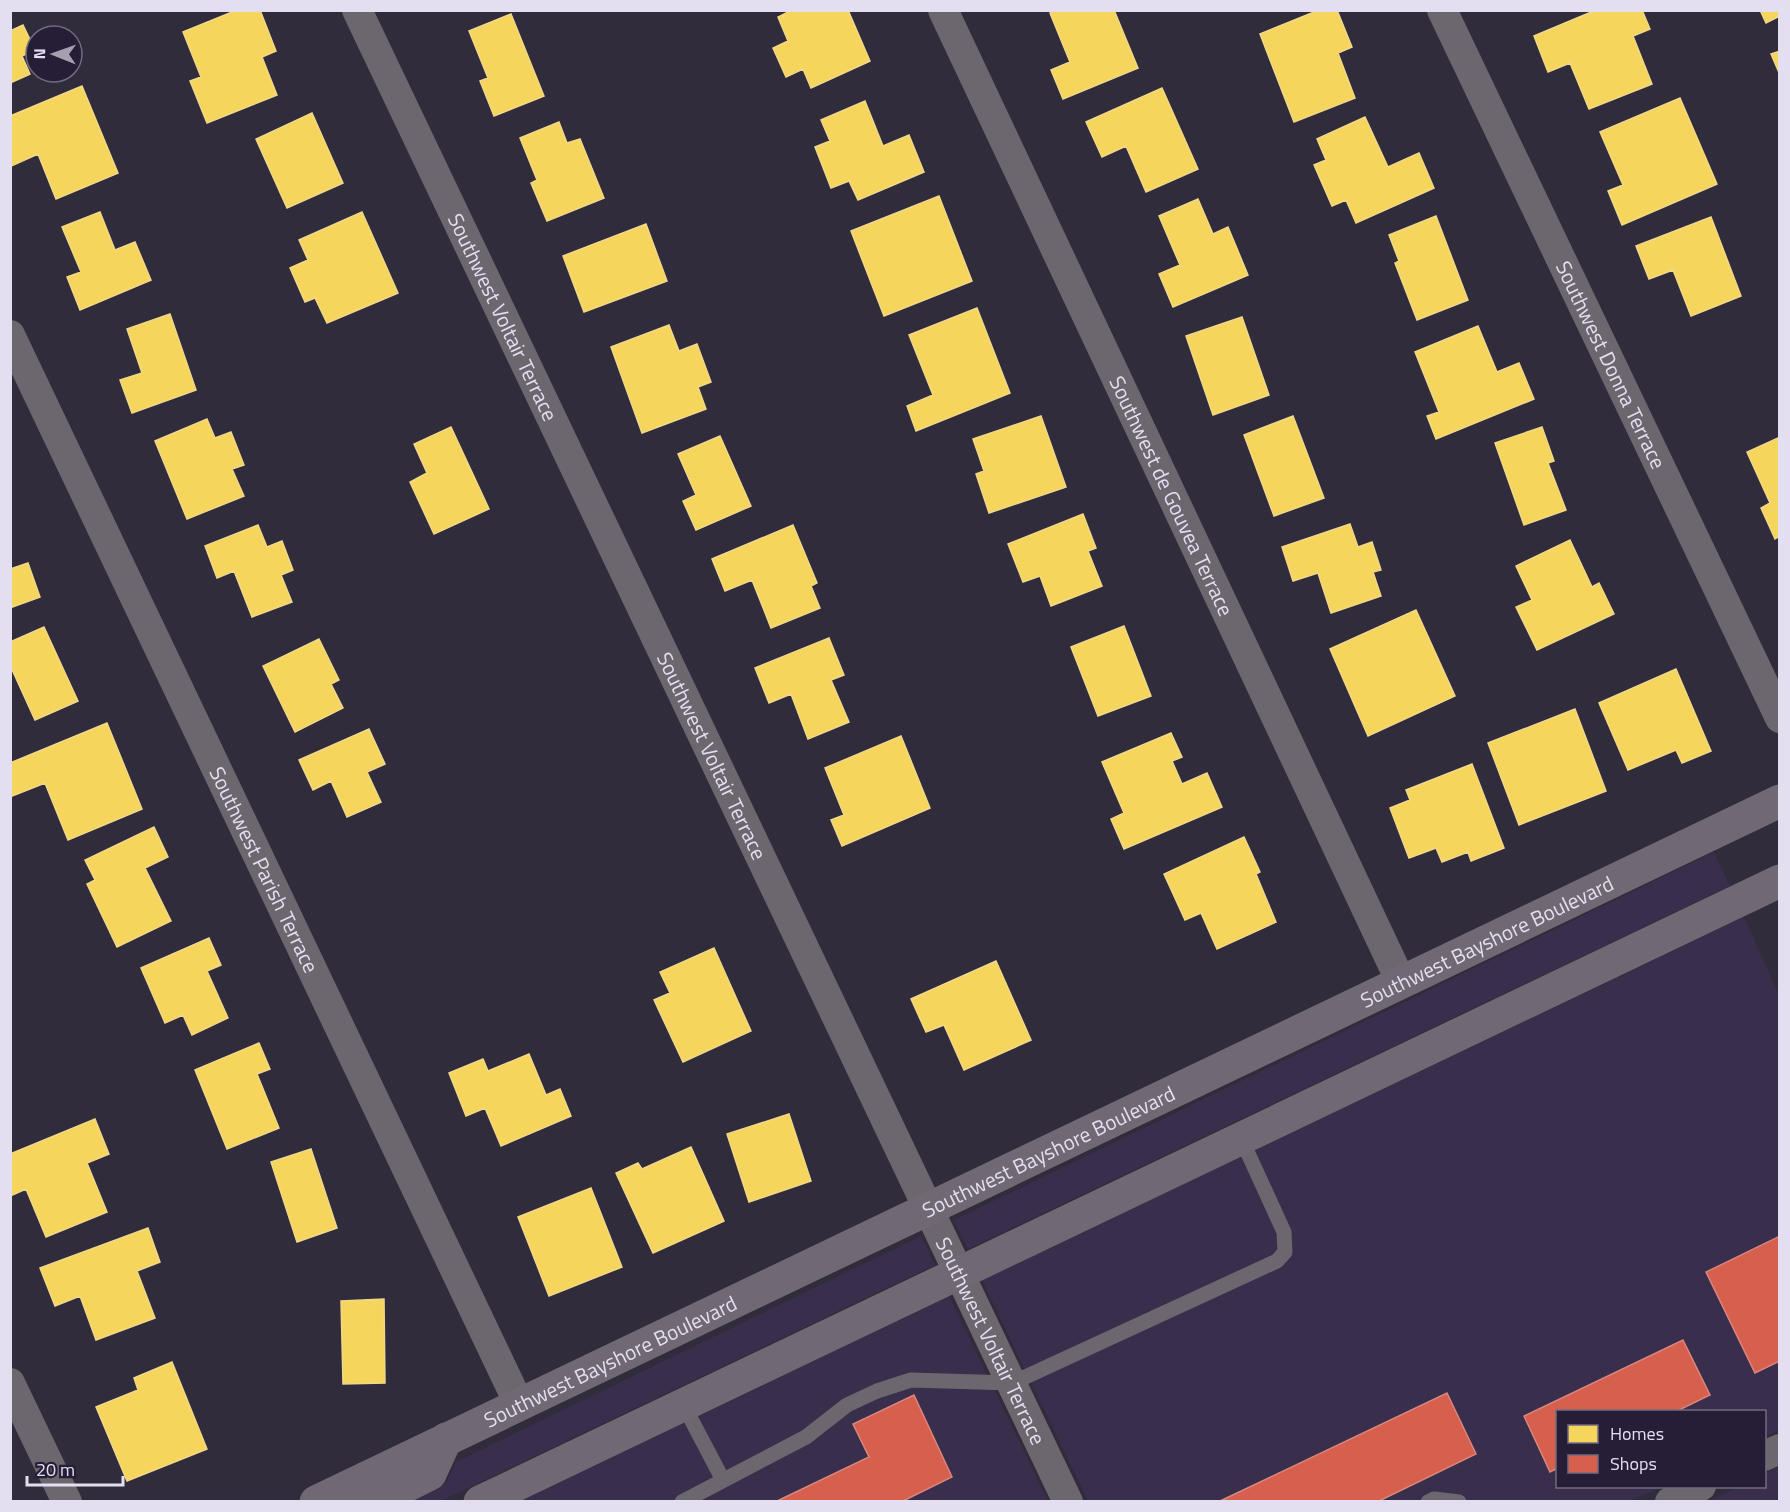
<svg xmlns="http://www.w3.org/2000/svg" width="1790" height="1512" font-family="'Titillium Web',sans-serif">
  <style>
    .built { fill: #392e4c }
    .homes { fill: #f6d55c; stroke: #f1d888; stroke-width: 1.5 }
    .shops { fill: #d6604d; stroke: #da867e; stroke-width: 1.5 }
    .lines { fill: none; stroke-linecap: round; stroke-linejoin: round }
    .lane { stroke: #6c676e; stroke-width: 15 }
    .street { stroke: #6c676e; stroke-width: 30 }
    .secondary { stroke: #706872; stroke-width: 33 }
    .labels { text-anchor: middle; dominant-baseline: central; stroke-width: 6; stroke-linejoin: round; paint-order: stroke }
    .street-label { font-size: 21px; fill: #e4dff0; stroke: #261d36 }
  </style>
  <rect width="100%" height="100%" fill="#312c3b"/>
  <path class="built" d="M1714 852 1730 886 968 1249 954 1220Z
    M1744 917 1779 995V1430L1765 1437 1764 1412H1558V1486L1661 1487 1630 1501H1088L982 1280Z
    M921 1236 935 1265 441 1501H412L439 1489 447 1481 456 1462Z
    M949 1296 1048 1501 519 1502Z
    M1779 1467V1501H1708L1739 1487 1764 1486 1765 1474Z"/>
  <path class="homes" d="M237 10H260L276 51 262 57 277 95 207 123 190 81 201 77 183 32Z
    M792 10H848L870 61 811 88 803 69 786 77 773 48 788 41 778 17Z
    M1055 10H1114L1138 68 1063 99 1051 70 1070 62 1050 13Z
    M1319 10H1337L1352 47 1338 53 1355 98 1294 122 1260 34Z
    M1596 10H1642L1650 29 1633 36 1652 84 1589 109 1570 63 1548 72 1534 36Z
    M1760 10H1780V16L1766 23Z
    M511 14 544 96 494 116 480 81 488 78 469 31Z
    M23 25 35 50 22 56 30 74 10 83V31Z
    M1780 51V75L1771 54Z
    M82 86 118 173 56 199 38 154 11 166 10 116Z
    M1162 88 1198 169 1146 192 1126 146 1102 157 1086 122Z
    M1680 98 1717 184 1622 225 1608 191 1623 185 1600 132Z
    M865 101 883 146 909 135 924 172 858 200 849 181 831 188 815 147 830 141 821 120Z
    M312 113 343 183 287 208 256 139Z
    M1365 117 1388 167 1419 153 1434 188 1356 223 1346 200 1332 206 1314 165 1326 160 1317 139Z
    M559 122 567 143 580 139 604 198 547 221 531 183 537 180 520 138Z
    M939 196 972 281 884 316 851 231Z
    M1198 199 1213 234 1228 227 1248 275 1173 307 1159 274 1180 265 1159 216Z
    M100 212 115 250 135 242 151 280 80 310 67 277 81 272 62 227Z
    M362 212 398 293 327 323 315 298 305 302 290 268 308 260 299 240Z
    M1436 216 1468 300 1417 320 1395 263 1399 261 1389 235Z
    M1711 217 1741 296 1691 316 1673 270 1649 279 1636 246Z
    M646 224 667 281 584 312 563 256Z
    M977 308 1010 393 916 431 907 406 933 395 909 335Z
    M170 314 196 390 132 413 120 380 142 373 127 329Z
    M1242 317 1269 395 1213 415 1186 336Z
    M669 325 679 351 697 344 711 382 698 387 706 409 642 433 611 347Z
    M1478 326 1497 372 1519 363 1534 399 1436 439 1427 416 1439 412 1415 352Z
    M1041 416 1066 487 989 513 976 474 984 471 973 439Z
    M1293 416 1324 498 1274 516 1244 435Z
    M207 419 215 438 231 432 244 465 232 469 244 496 187 519 155 441Z
    M451 427 489 509 434 534 410 482 427 473 414 444Z
    M1542 427 1554 461 1548 463 1566 510 1524 525 1495 443Z
    M720 436 751 506 696 530 683 501 696 495 678 454Z
    M1780 437V536L1775 539 1761 508 1770 503 1747 452Z
    M1083 514 1096 548 1088 551 1102 586 1051 606 1040 576 1023 582 1008 544Z
    M1350 524 1358 547 1372 542 1381 570 1373 572 1381 596 1331 613 1318 573 1293 581 1282 547Z
    M258 525 267 547 282 541 293 570 281 575 292 602 252 617 234 571 217 578 205 546Z
    M793 525 817 583 811 586 820 608 771 628 752 580 725 591 712 559Z
    M1570 540 1592 587 1599 583 1614 614 1537 650 1516 607 1532 600 1516 566Z
    M28 563 40 597 10 608V569Z
    M1416 610 1455 696 1368 736 1330 649Z
    M1124 626 1151 696 1098 716 1071 647Z
    M44 627 78 701 35 720 10 665V642Z
    M829 638 844 675 831 680 849 722 808 739 791 694 769 703 755 668Z
    M319 639 339 680 331 684 343 708 295 732 263 666Z
    M1676 669 1711 751 1682 763 1676 750 1628 770 1599 703Z
    M1575 709 1606 791 1519 825 1488 743Z
    M107 723 142 809 68 840 45 783 10 797V763Z
    M369 729 385 764 367 772 381 802 347 817 331 781 313 790 299 760Z
    M1171 733 1182 757 1172 761 1182 784 1207 773 1222 807 1124 849 1111 819 1124 813 1102 762Z
    M901 736 930 808 842 846 831 820 844 815 825 768Z
    M1472 764 1504 848 1471 861 1468 852 1442 862 1436 848 1409 858 1390 808 1410 800 1406 790Z
    M154 827 168 857 145 868 171 921 117 947 87 884 95 880 85 860Z
    M1244 837 1260 872 1256 874 1276 922 1217 949 1201 913 1185 920 1164 874Z
    M209 938 221 965 207 971 228 1018 192 1035 183 1015 165 1023 141 968Z
    M714 948 751 1031 683 1062 654 1000 670 993 660 972Z
    M996 961 1031 1040 964 1070 944 1025 926 1032 911 999Z
    M259 1043 270 1069 257 1074 279 1128 227 1149 195 1070Z
    M529 1054 546 1095 560 1089 571 1116 501 1146 485 1108 466 1116 449 1073 483 1059 488 1071Z
    M789 1114 811 1181 749 1202 727 1134Z
    M95 1119 109 1154 87 1163 107 1212 46 1237 26 1189 10 1196V1154Z
    M691 1147 724 1221 653 1253 616 1173 638 1163 642 1169Z
    M311 1149 337 1228 297 1242 271 1162Z
    M591 1188 622 1267 549 1296 518 1217Z
    M148 1228 160 1262 137 1271 155 1318 96 1340 80 1296 55 1306 40 1268Z
    M384 1299 385 1383 343 1384 341 1301Z
    M172 1362 207 1449 127 1481 96 1407 138 1390 134 1378Z"/>
  <path class="shops" d="M1780 1236V1361L1755 1373 1706 1272Z
    M1683 1340 1710 1395 1675 1412H1558V1468L1550 1472 1524 1416Z
    M1447 1393 1476 1454 1377 1502H1218Z
    M914 1395 952 1477 901 1502H775L869 1457 853 1424Z"/>
  <g class="lines">
    <path class="lane" d="M683 1404 723 1480
      M682 1502 806 1437 847 1405 877 1391 911 1380 1012 1383 1277 1261 1285 1252 1284 1232 1241 1138
      M1428 1502 1434 1499 1459 1502"/>
    <g class="street">
      <path id="s1" d="M357 10 1068 1502"/>
      <path id="s2" d="M943 10 1401 982"/>
      <path id="s3" d="M1442 10 1780 718"/>
      <path id="s4" d="M10 335 519 1404"/>
      <path d="M10 1383 67 1502"/>
      <path d="M1764 1456 1780 1449"/>
      <path d="M1670 1502 1701 1486"/>
    </g>
    <g class="secondary">
      <path id="s5" d="M316 1502 1780 801"/>
      <path d="M374 1502 430 1474 446 1439"/>
      <path d="M480 1502 1780 881"/>
    </g>
  </g>
  <g class="labels">
    <g class="street-label">
      <text stroke="none"><textPath href="#s1" startOffset="340">Southwest Voltair Terrace</textPath></text>
      <text stroke="none"><textPath href="#s3" startOffset="393">Southwest Donna Terrace</textPath></text>
      <text stroke="none"><textPath href="#s2" startOffset="537">Southwest de Gouvea Terrace</textPath></text>
      <text stroke="none"><textPath href="#s1" startOffset="826">Southwest Voltair Terrace</textPath></text>
      <text stroke="none"><textPath href="#s4" startOffset="592">Southwest Parish Terrace</textPath></text>
      <text stroke="none"><textPath href="#s5" startOffset="1298">Southwest Bayshore Boulevard</textPath></text>
      <text stroke="none"><textPath href="#s5" startOffset="812">Southwest Bayshore Boulevard</textPath></text>
      <text stroke="none"><textPath href="#s1" startOffset="1474">Southwest Voltair Terrace</textPath></text>
      <text stroke="none"><textPath href="#s5" startOffset="326">Southwest Bayshore Boulevard</textPath></text>
    </g>
  </g>
  <rect width="1790" height="1512" fill="none" stroke="#e4dff0" stroke-width="24"/>
  <rect x="1556" y="1410" width="210" height="78" fill="#261d36" stroke="#726b80" stroke-width="1.5"/>
  <rect x="1568" y="1425" width="30" height="18" fill="#f6d55c" stroke="#726b80" stroke-width="1.5"/>
  <text x="1610" y="1440" font-size="18" fill="#e4dff0">Homes</text>
  <rect x="1568" y="1455" width="30" height="18" fill="#d6604d" stroke="#726b80" stroke-width="1.5"/>
  <text x="1610" y="1470" font-size="18" fill="#e4dff0">Shops</text>
  <g transform="translate(54 54) rotate(271)"><circle r="28" fill="#261d36" stroke="#726b80" stroke-width="1.5"/>
  <path d="M0-4.5L10 22L0 15L-10 22Z" fill="#a5a0b1"/>
  <text y="-9" font-size="16" font-weight="bold" text-anchor="middle" fill="#e4dff0">N</text>
  </g>
  <path d="M27 1476v9h96v-9" fill="none" stroke="#e4dff0" stroke-width="3"/>
  <text x="36" y="1476" font-size="18" fill="#e4dff0" stroke="#261d36" stroke-width="4.5" paint-order="stroke">20 m</text>
</svg>
